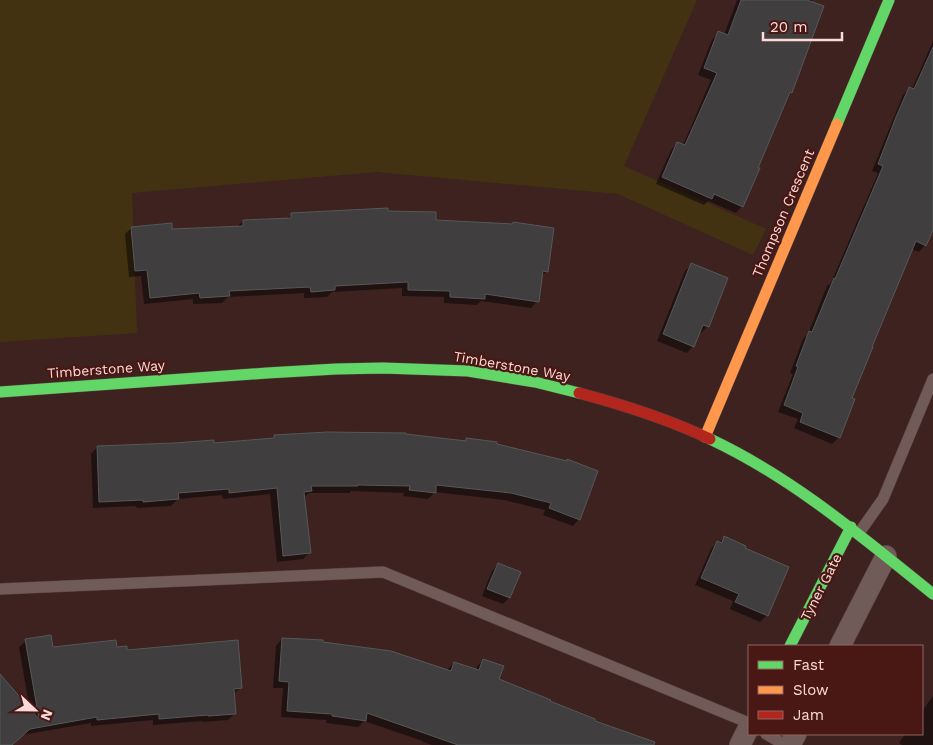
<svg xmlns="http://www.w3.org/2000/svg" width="933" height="745" font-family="'Work Sans',sans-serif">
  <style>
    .green { fill: #433211 }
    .shadow { fill: #0007 }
    .building { fill: #403e3f; stroke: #555859 }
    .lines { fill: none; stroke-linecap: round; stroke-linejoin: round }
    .lane-casing { stroke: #563f3d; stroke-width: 12 }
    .street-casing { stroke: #563f3d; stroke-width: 22 }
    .fast-casing { stroke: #563f3d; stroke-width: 12 }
    .slow-casing { stroke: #563f3d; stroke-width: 12 }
    .jam-casing { stroke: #563f3d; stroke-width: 12 }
    .lane { stroke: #705b59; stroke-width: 11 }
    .street { stroke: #705b59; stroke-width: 21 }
    .fast { stroke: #63d668; stroke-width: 11 }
    .slow { stroke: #ff974d; stroke-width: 11 }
    .jam { stroke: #b3261e; stroke-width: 11 }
    .labels { text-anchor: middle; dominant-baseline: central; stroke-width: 4.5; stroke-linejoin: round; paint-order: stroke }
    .street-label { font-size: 14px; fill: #fcdbd6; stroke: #491714 }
  </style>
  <rect width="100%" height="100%" fill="#3d2220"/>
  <path class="green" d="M0 0H697L624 166 766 229 753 255 618 194 377 172 132 193 137 333 0 342Z"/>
  <path class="shadow" d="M737 0H812L791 92 786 97 756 168 742 206 736 213 708 201 704 205 656 184 671 150 678 143 683 145 711 80 698 75 712 40 718 33 724 35Z
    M933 41V227L925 245 919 252 911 249 851 399 839 437 832 444 794 428 798 419 778 412 793 374 790 373 803 339 808 334 827 286 831 283 878 173 872 171 903 95 909 88 912 89Z
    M387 212 435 222 546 272 541 277 537 301 531 308 481 301 477 305 444 303V297L402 296V288L332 292 327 297 304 298V293L228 297 222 303 193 304V299L144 304 141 276 129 277 125 234 131 228 171 230 237 227 243 221 287 219 291 215Z
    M692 264 708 326 701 333 699 332 693 346 687 353 657 341 685 271Z
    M274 436 465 442 467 440 579 519 573 526 543 515 545 510 504 500 435 492 428 499 403 496 404 493 351 491 350 493H309L304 497 310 552 303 559 277 562 270 494 223 499 222 495 178 499 171 506 137 508 136 506 93 508 91 454 97 447 213 445 271 439Z
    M724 538 767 615 760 622 730 609 733 601 695 585 711 549 717 542 719 543Z
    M498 564 509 598 503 604 482 596 492 571Z
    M282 639 322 643 447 670 454 663 475 671 477 667 483 660 498 680 593 721 652 745H432L423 742V741L364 721 358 727 326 723V720L281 717 283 688H273L276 646Z
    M26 641 52 648H116L241 687 233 695 235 713 228 720 202 722V721L153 725V720L91 726V723L22 735 11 745H0V676L30 711 19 647Z
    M933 696V745H902L899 743 905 734H922V711Z"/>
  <path class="building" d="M741 0H807L824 6 792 93 790 92 758 168H760L743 207 714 194 712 199 662 177 677 142 685 145 717 73 704 68 718 31 728 35Z
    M933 47V230L926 246 916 241 872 347H873L852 398 855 399 840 438 800 422 803 413 784 405 798 367 796 366 809 331 812 332 834 278 835 279 883 166 878 164 896 117 909 87 914 89Z
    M388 208V211L436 212V220L513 224V222L554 228 548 272 543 271 539 302 485 294V299L450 297V291L408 290V282L335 286V290L311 292 310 287 229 291 230 296 200 298 199 293 150 298 147 270 135 271 131 227 172 223V229L243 226V220L291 218V213Z
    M691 263 728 278 709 327 703 325 694 347 663 334Z
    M328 432 406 433V434L466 441V438L497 442V444L567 461V459L598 471 580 520 549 508 551 503 511 493 436 485V493L409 490 410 486 358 485V486H311L312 491 304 492 311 553 283 556 277 488 229 493V489L178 493 179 499 143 502V500L99 502 97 446 175 443 214 440V443L274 438V435Z
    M724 536 746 546 745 548 789 567 768 616 735 602 739 594 701 578 717 541 722 543Z
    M498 563 521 572 510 598 487 589Z
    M51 635 53 647 116 640 117 647 127 646V650L238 640 242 688 234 689 236 714 208 716V715L159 719V714L97 720V717L30 729 12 745H0V674L39 719 25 639Z
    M282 638 323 640V642L391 651 451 671 454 662 479 670 483 659 504 666 499 679 551 700 550 701 595 719V721L655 742 654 745H458L367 713 366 721 332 716V714L287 711 289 682 279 681Z"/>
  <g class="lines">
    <defs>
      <path id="lane" d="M859 533 883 499 933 379
        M0 589 383 572 749 723
        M766 734 785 745"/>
      <path id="street" d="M840 646 886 556
        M740 745 749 727
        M790 745 796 734"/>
      <path id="fast" d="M837 124 889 0
        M0 392 267 373 336 369 383 368 468 371 535 382 579 393
        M710 439C793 478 862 537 933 594
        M790 646 851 527"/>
      <path id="slow" d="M705 437 837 124"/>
      <path id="jam" d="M579 393C624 405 668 419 710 439"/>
    </defs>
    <use href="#lane" class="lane-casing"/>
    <use href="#street" class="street-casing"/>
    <use href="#fast" class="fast-casing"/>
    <use href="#slow" class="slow-casing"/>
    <use href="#jam" class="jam-casing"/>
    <use href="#lane" class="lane"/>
    <use href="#street" class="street"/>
    <use href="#fast" class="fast"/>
    <use href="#slow" class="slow"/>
    <use href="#jam" class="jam"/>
  </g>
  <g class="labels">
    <g class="street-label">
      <text transform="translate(783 213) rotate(-67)">Thompson Crescent</text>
      <text transform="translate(512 366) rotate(10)">Timberstone Way</text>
      <text transform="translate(106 369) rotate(-4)">Timberstone Way</text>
      <text transform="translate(821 587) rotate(-63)">Tyner Gate</text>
    </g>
  </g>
  <rect x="748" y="645" width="175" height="90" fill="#491714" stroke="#916562"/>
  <rect x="758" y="661" width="25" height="8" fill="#63d668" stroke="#916562"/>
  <text x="793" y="670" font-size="15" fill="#fcdbd6">Fast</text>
  <rect x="758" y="686" width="25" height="8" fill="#ff974d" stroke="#916562"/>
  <text x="793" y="695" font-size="15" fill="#fcdbd6">Slow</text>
  <rect x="758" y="711" width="25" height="8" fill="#b3261e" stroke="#916562"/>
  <text x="793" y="720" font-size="15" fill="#fcdbd6">Jam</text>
  <g transform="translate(35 710) rotate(112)" stroke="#491714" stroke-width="4" paint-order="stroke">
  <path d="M0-4L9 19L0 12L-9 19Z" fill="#fcdbd6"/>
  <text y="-8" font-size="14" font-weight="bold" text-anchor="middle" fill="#fcdbd6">N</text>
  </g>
  <path d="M763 32v8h79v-8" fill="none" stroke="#fcdbd6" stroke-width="2.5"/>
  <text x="770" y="32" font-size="15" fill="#fcdbd6" stroke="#491714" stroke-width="4" paint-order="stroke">20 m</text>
</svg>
